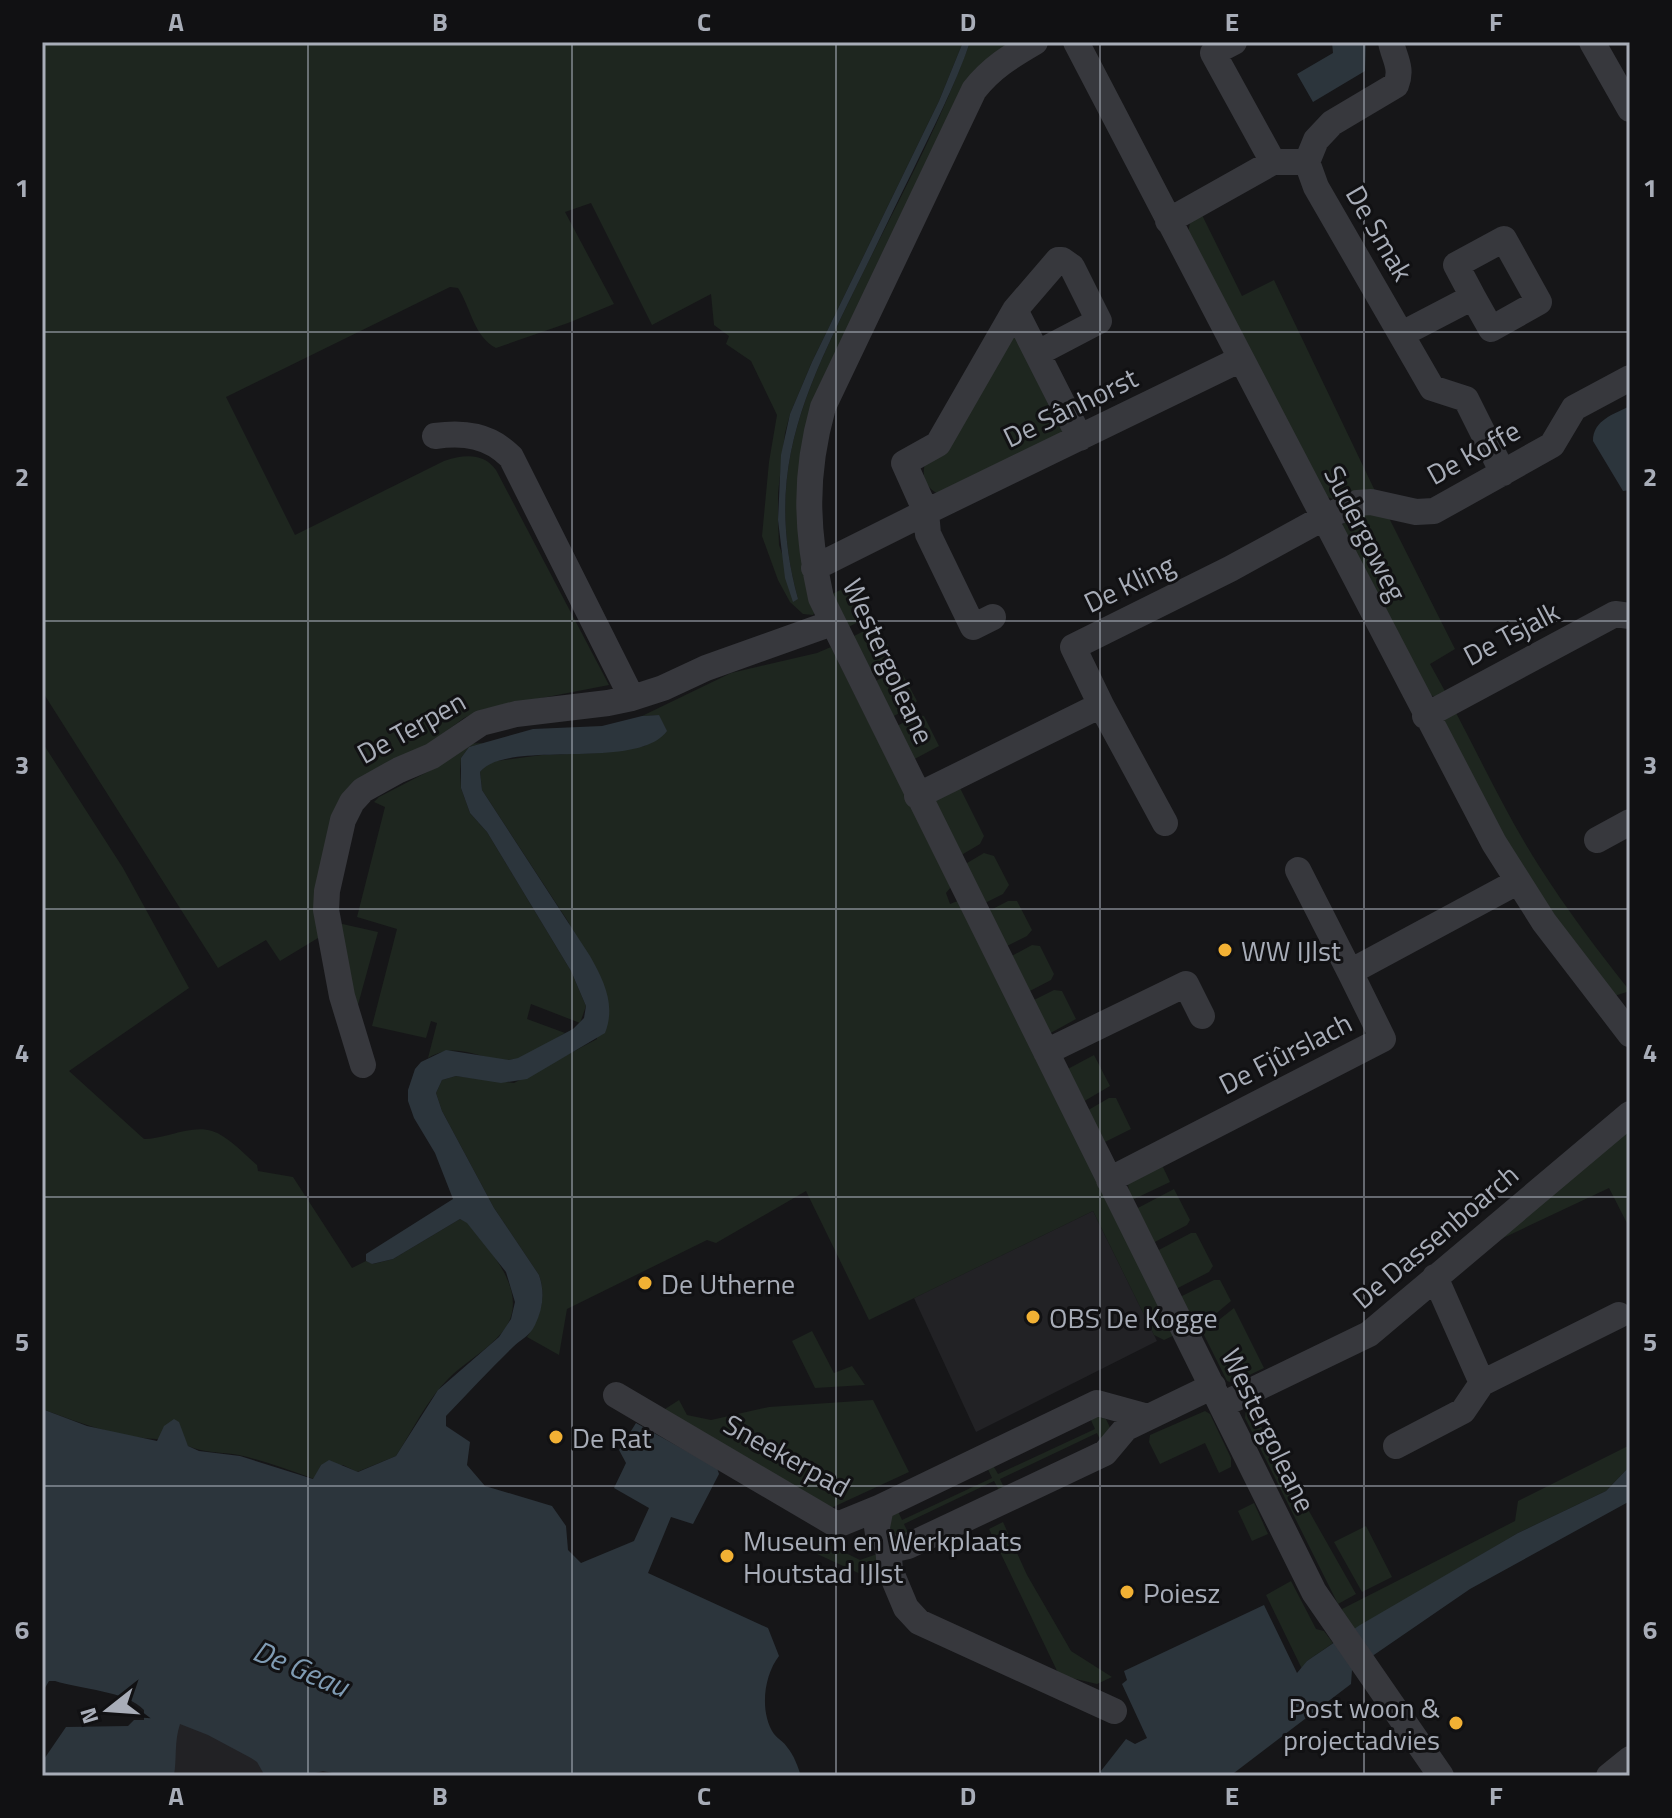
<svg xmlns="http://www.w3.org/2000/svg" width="1672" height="1818" font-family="'Titillium Web',sans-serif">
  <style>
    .built { fill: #222225 }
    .green { fill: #1e261f }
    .water { fill: #2c353c }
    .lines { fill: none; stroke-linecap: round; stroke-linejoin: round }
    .minor { stroke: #37383d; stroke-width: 26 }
    .grid { fill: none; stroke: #a8adb8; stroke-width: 2; stroke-opacity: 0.55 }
    .poi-dot { fill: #f2b134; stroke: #111113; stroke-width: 3 }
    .labels { text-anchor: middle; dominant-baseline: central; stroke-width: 6; stroke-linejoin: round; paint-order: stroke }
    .street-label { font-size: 28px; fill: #a8adb8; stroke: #111113 }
    .poi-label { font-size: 28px; fill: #a8adb8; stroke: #111113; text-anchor: start }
    .water-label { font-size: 30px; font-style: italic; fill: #7f9bb3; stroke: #111113 }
    .neatline { fill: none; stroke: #a8adb8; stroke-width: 3 }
    .grid-label { font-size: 26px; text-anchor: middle; font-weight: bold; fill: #a8adb8 }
  </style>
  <rect width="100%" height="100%" fill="#161618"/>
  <path class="built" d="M1093 1211 1157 1341 976 1432 914 1298Z
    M172 1694 392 1776H58L154 1740Z"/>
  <path class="green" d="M42 42H963L939 101 812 362 790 414 785 433 778 493V520L779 545 798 599C764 474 803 395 857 285 896 205 940 125 970 42H1016L994 57 812 410 815 612 813 615 803 614 790 602 778 580 762 536 769 462 777 415 751 361 726 344 729 336 714 325 711 294 652 325 591 203 565 212 614 304 568 323 496 348C474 337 471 308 458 288L450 287 226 397 295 535 444 461C463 455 483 452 496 470L609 685 484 709 464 718 421 750 365 782 323 935 280 961 266 940 218 968 42 691Z
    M1201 213 1242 296 1274 280 1376 493 1336 500 1321 495 1187 237 1190 223Z
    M1013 331 1063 427 1062 433 938 494C924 486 921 475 926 460Z
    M1352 513 1388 516 1455 649 1430 664 1446 693 1435 697 1426 693 1342 527 1345 519Z
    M857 582 871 612 867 617 843 630 830 595Z
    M872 627H879L894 657 866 674 848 639Z
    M831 647 951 887 946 893 950 904 960 900 1177 1334 1164 1340 1154 1335 1093 1211 869 1320 806 1191 716 1243 707 1240 567 1309 559 1355 527 1337C540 1318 547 1297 539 1275L494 1208 442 1111 436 1093 442 1080 456 1076 514 1083 597 1039 569 923 482 790 480 772 487 764 496 761 542 755 599 753 645 746 659 715 642 716 731 673 817 653Z
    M895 671H901L917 701 913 706 888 719 870 684Z
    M1454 709C1482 762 1507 816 1539 866 1567 910 1598 951 1630 991L1611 997 1533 891 1444 721 1447 713Z
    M918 715 924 716 939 746 909 762 893 728Z
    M42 742 123 868 189 988 69 1071 144 1139C165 1139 192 1124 212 1131 228 1136 244 1154 257 1165L258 1171 293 1177 352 1268 366 1261 373 1264 393 1259 460 1219 467 1222C494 1255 537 1301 496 1339 481 1354 463 1364 448 1379 426 1401 413 1430 396 1456L357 1472 343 1465H321L314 1479C289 1470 265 1461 239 1455 222 1452 204 1453 188 1446L184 1438C135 1444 88 1426 42 1409Z
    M484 743 469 747 461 758 460 771 461 788 470 813 487 832 571 971 586 1006 580 1023 531 1004 527 1019 565 1033C549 1042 528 1059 508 1060 478 1060 458 1040 428 1058L437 1023 431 1021 426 1038 372 1026 397 929 357 917 385 807 374 802 379 797 433 769 462 744Z
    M958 784 984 836 980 844 958 857 935 807 936 798Z
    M984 853 994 856 1009 885 1003 894 981 905 962 866Z
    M1008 901H1017L1032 930 1027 936 1003 948 985 913Z
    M338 923 378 932 356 1012Z
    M1032 945 1040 946 1054 974 1051 980 1026 993 1008 958Z
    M1054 990 1062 991 1076 1019 1047 1035 1030 1002Z
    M1094 1055 1110 1086 1081 1103 1064 1071Z
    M1109 1098H1116L1131 1129 1101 1144 1085 1112Z
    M1630 1128V1229L1609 1188 1486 1246Z
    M1161 1163 1170 1182 1130 1201 1128 1184Z
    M1174 1189 1190 1220 1187 1225 1151 1244 1134 1210Z
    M1191 1233H1196L1213 1266 1209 1272 1174 1290 1155 1252Z
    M1214 1280H1220L1231 1301 1212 1317 1192 1326 1178 1298Z
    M1234 1308 1264 1368 1233 1383 1227 1381 1201 1329 1215 1323Z
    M812 1331 834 1373 852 1366 865 1385 815 1388 792 1341Z
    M679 1400 687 1415 711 1420 769 1407 873 1400 909 1472 829 1509 662 1411Z
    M1250 1407 1356 1594 1338 1604 1245 1418 1246 1409Z
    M1205 1411 1210 1414 1231 1458V1467L1219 1473 1205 1443 1160 1464 1149 1442 1150 1435Z
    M1092 1415 1106 1419 1112 1432 1103 1446 1097 1433 1000 1479 1006 1492 1001 1494 994 1481 904 1524 910 1537 894 1534 889 1526 892 1510 896 1507 902 1520 992 1478 986 1465 991 1462 998 1474 1095 1429 1089 1416Z
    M1630 1445V1466L1606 1491 1518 1533 1353 1631 1345 1619 1342 1609 1515 1521 1518 1501Z
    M1254 1503 1268 1534 1252 1541 1238 1511Z
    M1003 1522 1027 1575 1071 1651 1112 1677 1097 1684 1059 1675 989 1529Z
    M1366 1526 1392 1577 1362 1592 1334 1542Z
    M817 1539 860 1560 877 1554 882 1584 800 1546Z
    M1291 1581 1316 1629 1324 1631 1333 1643 1307 1661 1302 1669 1266 1595Z"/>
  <path class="water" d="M963 42H970C955 86 933 128 913 170 894 208 876 247 857 285 803 395 764 474 798 599L793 602 785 578 778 520 781 455 790 414 812 362 939 101Z
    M1332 42H1366L1365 71 1313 102 1297 74 1333 53Z
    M1630 406V490L1623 491 1593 441C1593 420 1614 414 1630 406Z
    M659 715 667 731C637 772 507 738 480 772L482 790 590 956C604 981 616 1005 605 1033L527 1079 501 1083 456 1076 442 1080 436 1093 442 1111 494 1208 539 1275C545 1292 543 1309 535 1325 530 1336 521 1339 513 1347 490 1369 468 1393 446 1416V1426L470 1442 467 1465 485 1486 552 1506 566 1526 568 1550 581 1563 634 1541 649 1508 614 1488 626 1463 619 1450 636 1423 717 1468 719 1474 693 1524 671 1517 648 1573 768 1628 779 1656C764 1675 759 1712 774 1734 778 1739 784 1742 787 1747 794 1755 798 1767 801 1776H346L323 1771 304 1776H265L257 1762 251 1758 208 1735 180 1724C174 1742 177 1758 174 1776H42V1762L66 1727 128 1726 134 1720H144V1710C127 1691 80 1689 55 1681H49L42 1693V1409L87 1426 157 1441 164 1426 174 1419 179 1422 188 1446 199 1451 240 1456 313 1479 321 1465 329 1460 358 1472 396 1456 438 1390 499 1337 511 1319 515 1302 506 1272 467 1223 460 1219 393 1259 372 1264 366 1261V1254L453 1199 435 1153 414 1118 408 1101V1090L415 1069 421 1062 446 1050 509 1060 518 1058 573 1029 584 1018 586 1006 571 971 487 832 470 813 461 788V758L469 747 533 729 602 726 642 716Z
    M1630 1466V1501L1470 1589 1352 1670 1351 1684 1230 1776H1097L1126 1739 1135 1744 1147 1738 1122 1684 1127 1680 1124 1671 1264 1605 1297 1673 1307 1661 1360 1625 1518 1533 1606 1491Z"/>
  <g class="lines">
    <path class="minor" d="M1035 42C1011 56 991 68 974 90L823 407C804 475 806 530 821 598L1314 1592 1441 1776
      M1076 42 1494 843 1544 922 1630 1034
      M1234 42 1213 53 1273 162
      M1592 42 1630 109
      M1307 162 1316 187 1432 388 1466 399 1503 473
      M1168 221 1273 162H1307L1316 140 1332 123 1396 85C1403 68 1394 58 1391 42
      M1015 310 1080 438
      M1402 334 1473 297 1491 329 1539 302 1504 239 1456 265 1473 297
      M435 436C464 432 489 435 511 457L632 698
      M814 568 926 512 904 463 938 444 1015 310 1058 260H1062L1072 267 1099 321 1038 353
      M993 617 973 627 928 534 926 512 1241 359
      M1101 705 1165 823
      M1425 716 1615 614 1630 616
      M917 796 1101 705 1073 647 1230 569 1323 518 1357 503 1371 502 1416 512 1434 511 1552 445 1574 408 1630 378
      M1597 840 1630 822
      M1298 870 1350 972
      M1046 1052 1186 984 1202 1016
      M363 1065 342 996 326 910 327 891 343 820 352 802 363 790 399 770 432 756 481 723 516 714 608 703 632 698 663 688 706 668 832 623
      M1109 1180 1383 1039 1350 972 1517 882
      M1435 1277 1482 1383
      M616 1395 837 1525 881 1507 877 1527 878 1534 888 1546 890 1570 906 1608 919 1622 1114 1711
      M1222 1405 1369 1334 1630 1114
      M1396 1446 1463 1411 1482 1383 1619 1315
      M881 1507 1097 1403 1148 1417
      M888 1546 899 1548 908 1546 1105 1453 1126 1428 1213 1386
      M1609 1776 1630 1759"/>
  </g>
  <path class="grid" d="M308 42V1776M572 42V1776M836 42V1776M1100 42V1776M1364 42V1776M42 332H1630M42 621H1630M42 909H1630M42 1197H1630M42 1486H1630"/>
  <g class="poi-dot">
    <circle cx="1225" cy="950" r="8"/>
    <circle cx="645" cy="1283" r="8"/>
    <circle cx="1033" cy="1317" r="8"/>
    <circle cx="556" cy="1437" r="8"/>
    <circle cx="727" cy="1556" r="8"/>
    <circle cx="1127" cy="1592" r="8"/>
    <circle cx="1456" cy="1723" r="8"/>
  </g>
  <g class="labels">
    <g class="street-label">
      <text transform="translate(1380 233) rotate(60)">De Smak</text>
      <text transform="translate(1070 407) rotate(-26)">De Sânhorst</text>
      <text transform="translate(1473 452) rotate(-29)">De Koffe</text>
      <text transform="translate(1366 533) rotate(63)">Sudergoweg</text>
      <text transform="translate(1129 583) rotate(-26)">De Kling</text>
      <text transform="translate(1511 633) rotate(-28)">De Tsjalk</text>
      <text transform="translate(889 661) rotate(65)">Westergoleane</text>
      <text transform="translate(411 727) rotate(-29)">De Terpen</text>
      <text transform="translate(1285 1053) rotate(-27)">De Fjûrslach</text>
      <text transform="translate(1435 1236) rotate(-40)">De Dassenboarch</text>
      <text transform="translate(1269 1430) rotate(64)">Westergoleane</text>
      <text transform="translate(787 1455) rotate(29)">Sneekerpad</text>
    </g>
    <g class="poi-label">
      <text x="1241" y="950">WW IJlst</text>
      <text x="661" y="1283">De Utherne</text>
      <text x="1049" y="1317">OBS De Kogge</text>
      <text x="572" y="1437">De Rat</text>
      <text x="743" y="1540">Museum en Werkplaats<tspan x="743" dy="32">Houtstad IJlst</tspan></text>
      <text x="1143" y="1592">Poiesz</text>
      <text x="1440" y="1707" text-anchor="end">Post woon &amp;<tspan x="1440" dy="32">projectadvies</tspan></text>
    </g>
    <g class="water-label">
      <text transform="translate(301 1668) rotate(23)">De Geau</text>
    </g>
  </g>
  <rect width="1672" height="1818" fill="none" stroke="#111113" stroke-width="88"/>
  <g transform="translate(108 1710) rotate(253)" stroke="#111113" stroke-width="6" paint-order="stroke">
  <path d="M0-6L14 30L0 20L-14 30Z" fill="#a8adb8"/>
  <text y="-12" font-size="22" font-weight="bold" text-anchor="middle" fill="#a8adb8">N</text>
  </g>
  <rect x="44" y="44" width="1584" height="1730" class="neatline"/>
  <g class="grid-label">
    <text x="176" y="31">A</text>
    <text x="440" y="31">B</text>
    <text x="704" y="31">C</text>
    <text x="968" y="31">D</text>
    <text x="1232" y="31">E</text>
    <text x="1496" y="31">F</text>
    <text x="22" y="197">1</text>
    <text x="1650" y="197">1</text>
    <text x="22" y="486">2</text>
    <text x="1650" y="486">2</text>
    <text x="22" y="774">3</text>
    <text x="1650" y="774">3</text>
    <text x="22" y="1062">4</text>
    <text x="1650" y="1062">4</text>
    <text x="22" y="1351">5</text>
    <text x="1650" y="1351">5</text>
    <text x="22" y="1639">6</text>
    <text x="1650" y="1639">6</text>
    <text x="176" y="1805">A</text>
    <text x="440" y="1805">B</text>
    <text x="704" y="1805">C</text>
    <text x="968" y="1805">D</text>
    <text x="1232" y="1805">E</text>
    <text x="1496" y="1805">F</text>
  </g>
</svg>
